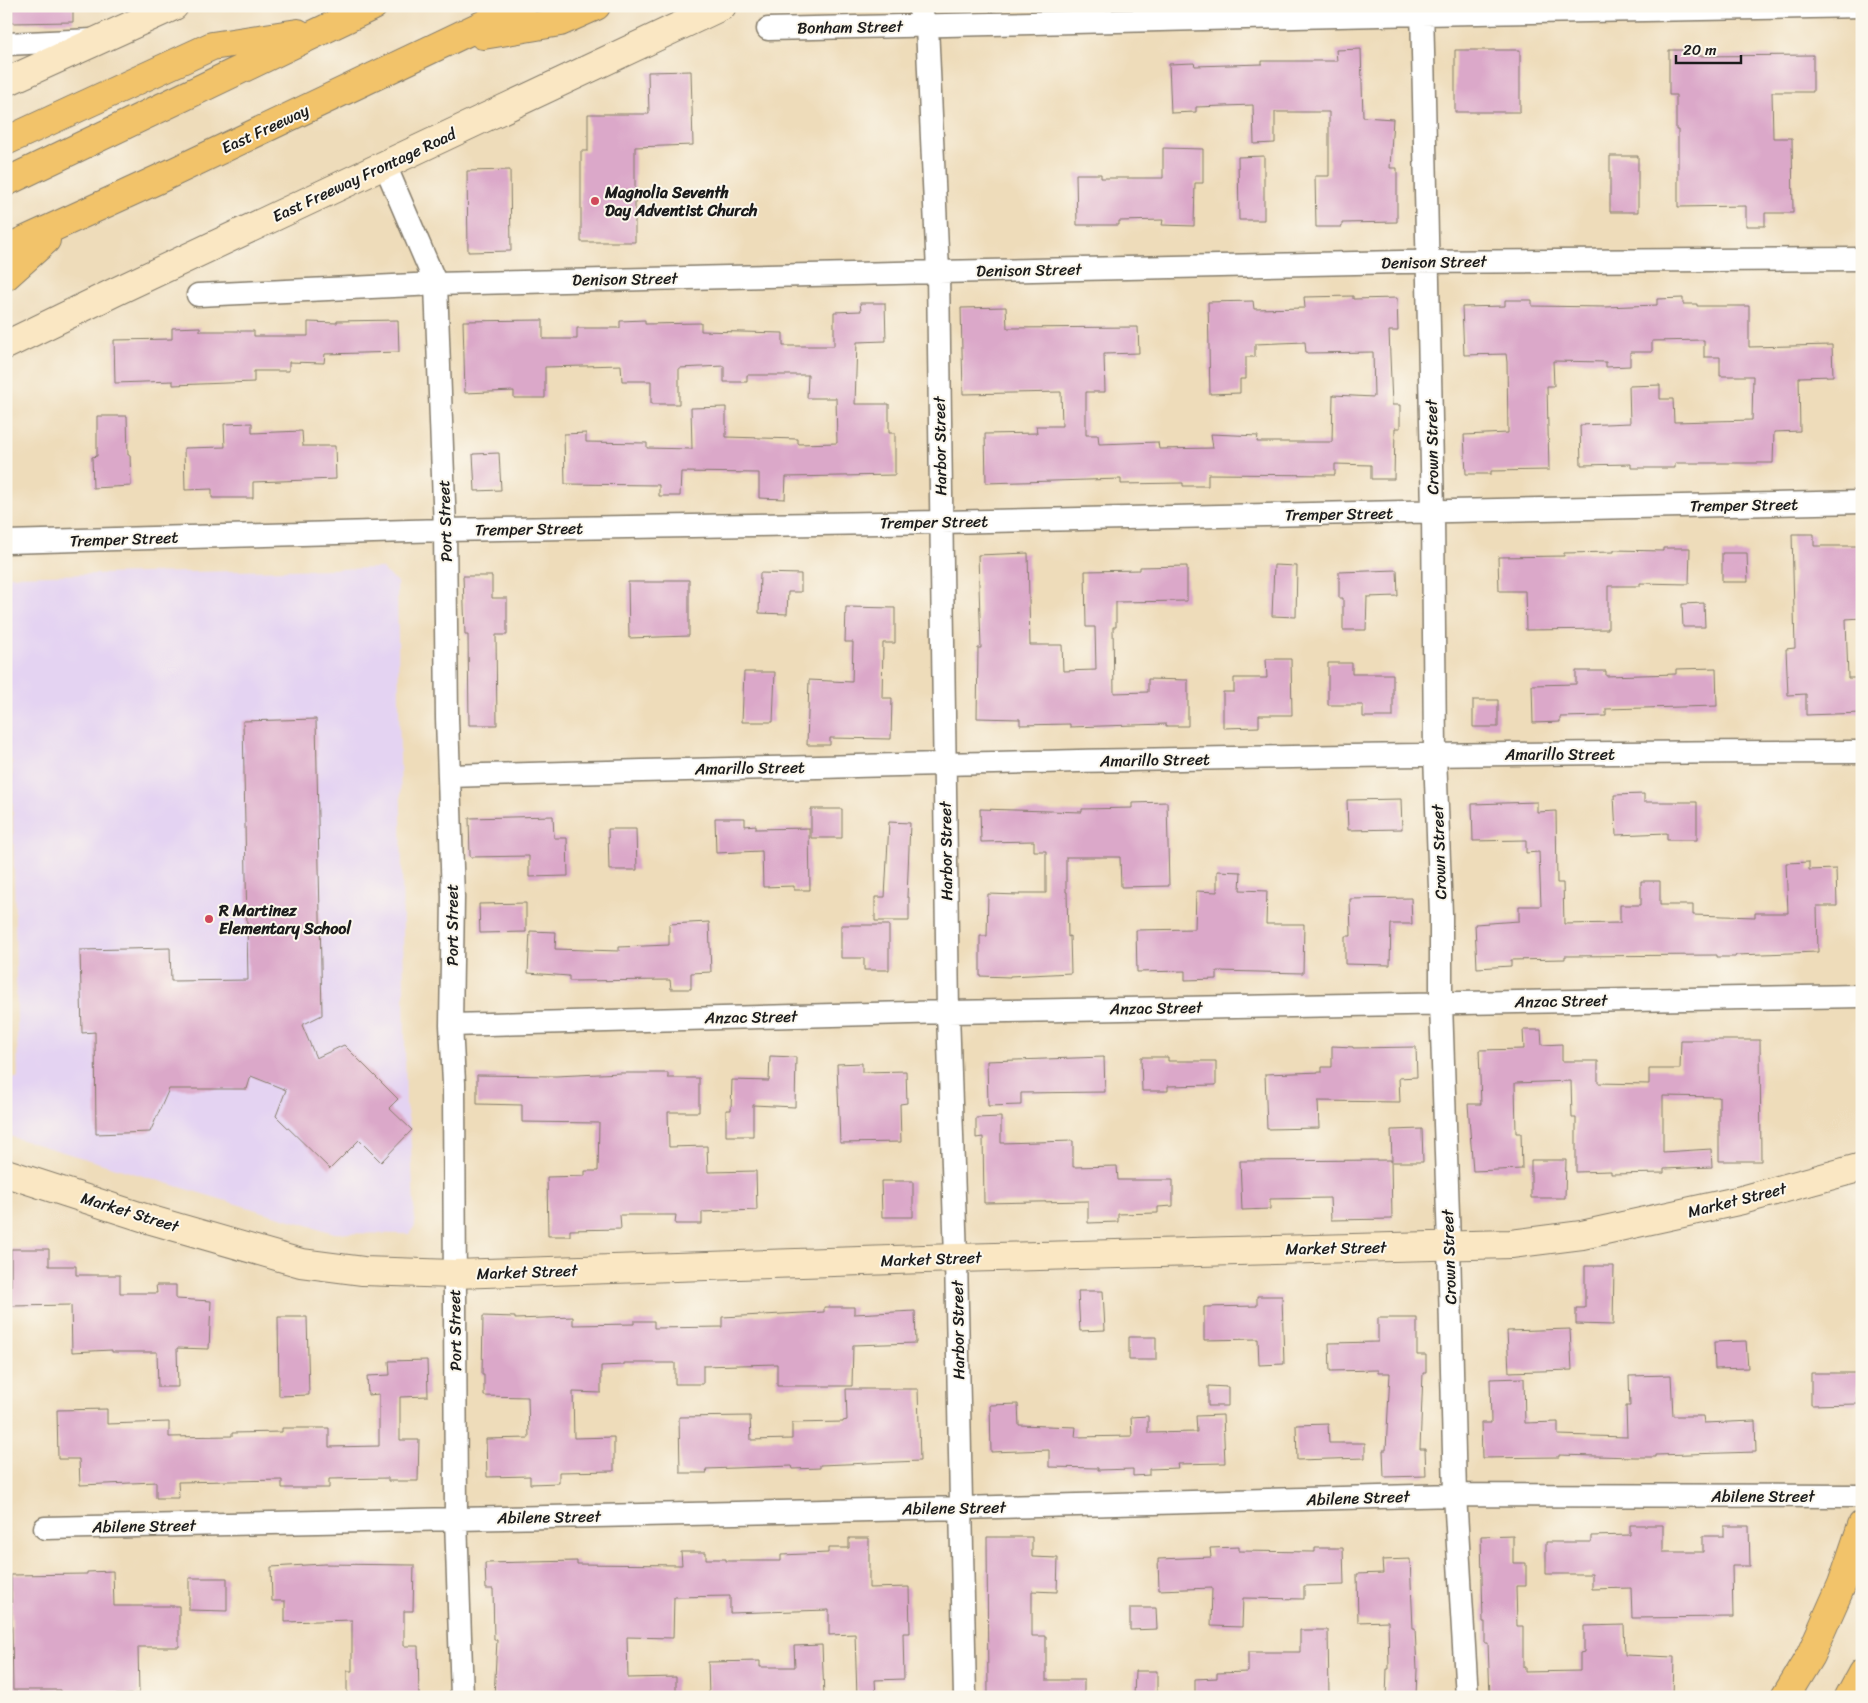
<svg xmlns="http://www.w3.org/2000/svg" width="1868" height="1703" font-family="Sriracha,sans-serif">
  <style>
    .built { fill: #e4d3f2 }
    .building { fill: #dba8c9 }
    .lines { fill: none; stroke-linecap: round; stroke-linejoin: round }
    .street-casing { stroke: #857c6b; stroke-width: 25 }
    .secondary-casing { stroke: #857c6b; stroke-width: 30 }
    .primary-casing { stroke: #857c6b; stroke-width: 30 }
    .highway-casing { stroke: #857c6b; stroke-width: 30 }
    .street { stroke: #fff; stroke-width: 22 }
    .secondary { stroke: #fae7c3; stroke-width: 28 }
    .primary { stroke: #f2c36a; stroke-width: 28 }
    .highway { stroke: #f2c36a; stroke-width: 28 }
    .poi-dot { fill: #d1495b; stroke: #fbf7ec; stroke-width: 2 }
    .labels { text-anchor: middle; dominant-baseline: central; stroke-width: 4; stroke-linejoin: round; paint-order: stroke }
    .street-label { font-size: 16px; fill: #1c1c1c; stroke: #fbf7ec }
    .poi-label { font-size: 16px; font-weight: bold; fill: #1c1c1c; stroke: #fbf7ec; text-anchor: start }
  </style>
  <rect width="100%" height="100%" fill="#fbf7ec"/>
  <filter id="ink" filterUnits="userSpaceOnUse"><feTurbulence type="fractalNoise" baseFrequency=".02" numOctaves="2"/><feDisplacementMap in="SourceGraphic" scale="10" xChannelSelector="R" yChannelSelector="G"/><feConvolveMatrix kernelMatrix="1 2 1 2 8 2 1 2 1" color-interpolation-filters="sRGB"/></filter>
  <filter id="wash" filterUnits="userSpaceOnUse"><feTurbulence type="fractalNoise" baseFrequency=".0096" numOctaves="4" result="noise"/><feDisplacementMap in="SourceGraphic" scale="20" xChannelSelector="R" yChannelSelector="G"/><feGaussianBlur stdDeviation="1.12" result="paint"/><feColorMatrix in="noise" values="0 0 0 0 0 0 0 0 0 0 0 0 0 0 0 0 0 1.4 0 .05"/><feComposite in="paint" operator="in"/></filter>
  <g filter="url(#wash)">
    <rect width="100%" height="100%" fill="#eedcba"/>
    <path class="built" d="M381 568 397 582 406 1106 410 1127 415 1226 409 1234 334 1233 6 1135V1079L18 1078 12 760H6V576Z"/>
    <g id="blocks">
      <path class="building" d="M12 6H73V22L12 23Z
        M1361 49 1363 117 1393 119 1390 168H1397V222L1342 223V227H1316L1315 176H1329V112H1275V143L1254 144 1253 105 1196 107V112L1171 113 1169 64 1194 63 1195 66 1262 64V61H1337L1336 50Z
        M1455 50H1520V112H1455Z
        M1669 50H1697V56L1813 55V92H1772L1773 138H1792L1793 213H1765V226H1746V206L1678 207V130H1676V95H1669Z
        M691 71 693 145 635 147V242H581V151H588V114H649L648 72Z
        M1163 148 1203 149V183H1195L1194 226 1162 225 1163 220 1119 221V225H1077L1076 174H1101V178H1163Z
        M1264 156V220H1239L1238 157Z
        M1610 156H1638V212H1610Z
        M510 170 511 251 468 252 467 171Z
        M1353 296V299L1397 298 1398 331H1389L1392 405H1400V428H1395L1394 479H1371V465L1335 464V475L1208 474V486H1183V483L1121 484V479L986 483 985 434 1037 433 1036 426H1062L1061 392 963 394 961 308 1006 307 1007 328 1138 327 1139 353 1104 354 1105 392H1086V435H1098L1099 444 1158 442 1159 449 1213 448 1211 434 1258 436 1257 442H1332L1333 395 1374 397 1373 352 1306 353 1305 342 1255 344V357H1246V379H1240V393L1210 394 1208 302 1253 301 1254 309 1305 308 1304 297Z
        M1683 298V304H1697V306H1749V347L1832 345 1833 376 1799 377 1800 431 1774 432 1773 463H1675V468H1631V464L1581 465 1580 425 1630 423 1629 386 1660 385V399H1673L1674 422 1752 420 1753 376H1720V357H1704V340L1652 341V352H1630V366L1606 367V362L1553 361 1554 386H1547L1549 470 1491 471V474H1466L1464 435 1508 433 1507 362 1506 354 1464 355 1462 307 1505 306V300H1532V306L1605 307 1657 305V299Z
        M860 303H885L886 341 857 342 855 404H889V433H895V475L786 477 785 499 759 498V473L681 472 680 496H659V485L565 484 564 434 586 433V442L647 443V448L692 449 691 408 726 407V437L798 439V444L837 443 836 398H807L808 375H747V382H724V366L679 368V404H651V381H622L621 365 545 367V398H514V391L465 393 463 321 543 320V339H577V328H620V321L645 320V324L701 323V331L783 333V346H834V312L861 311Z
        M398 320 399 352 325 354 324 363 289 362V371H254V382L173 385V381L115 383 114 340 172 339V328L200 327V331H254V336H308V322L337 323V321Z
        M97 416H127L128 455H130L131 486 93 488 92 457 97 456Z
        M252 423V433L302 431 303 446H335L336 479 253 482V498H212V489L185 490 184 448 225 447 224 424Z
        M499 453 501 490 475 491 473 454Z
        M1792 534H1814V546H1862V618L1846 619 1848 678H1862V713L1806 715V694L1788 695 1786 649 1795 648Z
        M1663 548H1690L1689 584 1640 583V586H1608V629L1526 630 1525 591H1499L1498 557 1564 556V553L1614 552V550L1663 551Z
        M1028 553 1030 645H1062L1063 671 1096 670 1095 627H1086L1085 571 1140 570V567L1187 566V601L1116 602V627H1113L1114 693 1148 692V679L1188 680V726H1166V724L1070 727V724L1020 725V719L977 718 978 648H981L978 555Z
        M1722 553H1747L1748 582H1722Z
        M1274 565 1297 566 1296 617 1272 616Z
        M1397 570 1398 596 1367 597 1366 630H1343V598H1339V572Z
        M760 573 801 574V592H788L787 614 759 613Z
        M463 576H492V598H507V635H496L497 725H469L468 635H465Z
        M664 580H689V636L629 638 628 582H664Z
        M1704 603 1705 627H1683L1682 604Z
        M846 607 895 608V643H883L882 698H892L891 739 830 738V745H807L809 680 852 682 853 642H845Z
        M1266 659H1291L1292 715H1259V727L1223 728V692H1234V678H1267Z
        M1328 663H1352V674H1393V717H1363V705H1328Z
        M1716 668 1717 706 1606 709V716L1560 717V722L1533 723 1532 685 1576 684V671H1606V676L1676 674V669Z
        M744 672H775L773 722H742Z
        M1473 700H1498V727H1473Z
        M316 719 322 1015 302 1025 316 1058 344 1045 398 1099 389 1108 412 1130 381 1162 359 1140 330 1169 276 1116 286 1090 251 1076 247 1089H169L150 1132 96 1134 95 1032 82 1033 80 950 170 948 171 981 248 980 243 721Z
        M1644 794V802H1697V840H1667V833L1616 835 1614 795Z
        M1401 799 1402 829 1348 830 1347 800Z
        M1167 802 1169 886 1121 887 1120 857H1066V892H1067L1068 937 1070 936 1071 973 1010 976V977L980 976V936H987L988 894 1020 895V893H1046V851H1034V841L981 842 980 809 1082 812V809L1132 808V803Z
        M1537 802V812L1556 811 1557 883H1563L1564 924 1620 923V905H1641V881H1660V905H1693V915L1755 917V913H1788L1786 863 1809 862V870L1836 869 1837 906H1817L1818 952 1736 955 1735 957H1717V955L1565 956V959L1511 960V966L1477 968 1475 924 1519 921V906H1541L1539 852 1526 853V840L1473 841 1472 804Z
        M811 809H842V838H811Z
        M553 816 554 838H567L568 876 529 877V856L470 857 469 818Z
        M715 818H745V826L756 825V829L809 828 810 890H794V886L763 887 762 851 716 853Z
        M889 822 910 823 907 897H909V921H875V897H885Z
        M608 829H636L637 870H609Z
        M1217 871 1241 872 1240 890 1267 891 1266 924H1304L1303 973 1217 971V979L1185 980V971L1137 972 1136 930 1195 929 1196 891 1217 892Z
        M1411 898 1412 924H1391L1390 965 1345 964V936H1351L1350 899Z
        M526 903V932L480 933 479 904Z
        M709 922 711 972 691 973V989H671L670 980 569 981V976L528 973 530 931 556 932 555 949 619 951V947L669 945V924Z
        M841 925H889V970H864V958H841Z
        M1523 1030H1541L1542 1045 1562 1044V1061H1598V1083L1649 1084V1069H1680L1681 1040H1760L1761 1161H1719V1097L1663 1096V1152L1711 1149 1712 1167 1664 1169V1173L1611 1174V1171L1576 1172V1118H1572L1571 1081 1515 1083 1516 1133H1521L1522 1169 1473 1171 1468 1104H1481L1479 1050 1524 1049Z
        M1332 1046 1353 1047V1048L1416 1047 1417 1077 1399 1078 1400 1102 1318 1101 1319 1128 1267 1129 1265 1074 1322 1072V1067H1332Z
        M770 1056 796 1057 795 1107 753 1105V1136H726V1110H731L732 1080 769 1081Z
        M1104 1057 1105 1092 1021 1093V1105L988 1106 987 1061Z
        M1141 1057H1168V1061H1216V1085L1168 1086V1091H1142Z
        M862 1063V1072L906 1071 907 1103 900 1104 901 1142 840 1143 837 1064Z
        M621 1073H668V1078H699V1112H668L669 1147 707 1146 708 1172 756 1171 757 1210 702 1212V1224H675L676 1215H620L621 1229 570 1230V1236H548L547 1177 585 1176V1171H598L599 1123 522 1122V1105L477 1104V1075L556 1076Z
        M1001 1117V1143L1073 1141V1167L1117 1166 1118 1180H1173V1206L1158 1207V1213L1118 1214V1222L1088 1223V1201L984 1203 983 1137 976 1138V1118Z
        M1422 1129 1423 1162H1392L1391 1130Z
        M1391 1160 1392 1219 1331 1220 1330 1198 1270 1199V1209L1242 1210 1240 1161Z
        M1531 1160H1566L1565 1198H1531Z
        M881 1181H913V1217H882Z
        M11 1249H49V1266H76V1275H120V1293H157L156 1285H176V1299L211 1301 209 1349 177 1348 178 1387H158L157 1352H112V1350L72 1352 71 1305 11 1306Z
        M1585 1266H1614L1613 1325 1576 1324V1308H1585Z
        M1078 1291H1103L1105 1330 1080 1331Z
        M1257 1296H1282L1284 1364 1259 1365 1258 1339 1204 1340V1307L1257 1306Z
        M824 1307H854V1314L915 1311 916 1343 853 1345 852 1386H777V1364L703 1366V1384H675V1363H624V1365L601 1366V1393L573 1392 574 1438 614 1437V1471L559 1472V1483L530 1484V1476L487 1477 486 1439 529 1438 528 1397 484 1396V1375H482L483 1316 515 1317V1319L573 1317V1325L634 1324V1321H654V1328L722 1327V1317L824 1312Z
        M278 1317H307L309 1395 279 1396Z
        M1378 1318H1417V1355H1426V1373H1423L1420 1449H1425L1426 1476 1384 1477 1383 1450H1386L1390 1373H1378V1370L1330 1371 1329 1343 1378 1342Z
        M1570 1329 1572 1370 1509 1372 1507 1331Z
        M1129 1337H1156V1360H1129Z
        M1746 1341 1748 1368 1715 1369 1714 1342Z
        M427 1360 428 1396 400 1397V1440H419L418 1481H388V1478L329 1479V1488H282V1480L178 1482 179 1498H156V1482L80 1485 79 1459H58L57 1410 107 1409V1424L169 1422V1437L232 1436V1433L282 1432V1428H329V1447L379 1446V1394L368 1395 367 1376 390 1375 389 1361Z
        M1811 1373H1858V1404L1811 1405Z
        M1671 1375 1673 1416H1703L1704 1423 1755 1421 1756 1452 1656 1455V1457H1634L1559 1455V1457L1482 1458 1481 1423H1491L1490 1379 1524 1378 1525 1423 1558 1422V1435L1627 1437 1626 1406H1630L1629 1376Z
        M1208 1386 1228 1387V1406H1208Z
        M846 1389H918L920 1461 820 1465V1468L793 1469 792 1466 706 1469 707 1473H680L679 1417 750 1416 751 1440 792 1439V1423L843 1422V1421L847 1420Z
        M1018 1404 1019 1425 1076 1427 1075 1437 1132 1436 1131 1417 1148 1416V1433L1197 1432 1196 1416 1223 1415 1225 1463 1177 1464 1178 1468 1149 1469V1475L1133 1476V1469L1098 1470V1468L1049 1467V1450L991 1452 990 1405Z
        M1328 1424 1329 1443H1365V1458L1297 1460 1296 1425Z
        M1630 1525H1663V1552H1703V1536H1724V1526H1749L1750 1566H1732L1733 1617 1632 1618 1631 1588 1592 1589V1574H1546V1542H1591V1536L1630 1535Z
        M1513 1535V1563H1526V1586H1516L1517 1626H1523V1667H1525V1672L1580 1671V1653L1584 1652V1626L1624 1625 1625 1655 1674 1657 1673 1697H1490L1488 1643H1485V1622H1483L1481 1536Z
        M987 1537H1032V1557L1058 1558 1057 1592 1032 1591V1636H1046V1680H1084V1697H988Z
        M849 1538H869V1588L909 1587 910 1633H903L904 1679 875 1680 876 1697H857L855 1634 829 1635V1610L730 1613V1596L674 1597 673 1638 627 1637 628 1678 676 1677V1697H494L497 1640H494L493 1589H486L485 1563 577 1561V1564L682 1565 681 1552H706V1559H726V1561H781V1555L828 1553V1548H849Z
        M1239 1547V1551L1315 1552V1548H1343L1344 1585 1304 1586V1599L1243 1598 1242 1627 1211 1626 1212 1588 1159 1590 1158 1559 1211 1557 1210 1548Z
        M1410 1559 1413 1628H1415L1417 1669 1416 1697H1386L1387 1669H1389L1388 1621 1358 1622 1357 1574 1383 1573 1382 1560Z
        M324 1564 414 1565 413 1611H404V1646H418L419 1697H347V1671H352V1620L285 1622V1601H272L271 1567Z
        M113 1571 114 1606H179V1647H138L139 1694 61 1697V1690H13L11 1575 87 1574V1572Z
        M189 1578H227V1611L189 1610Z
        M1130 1608H1156L1157 1629 1130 1630Z
        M1300 1630H1328L1329 1697H1195V1679L1217 1678V1673L1248 1672V1652H1300Z
        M822 1645 824 1697H709L708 1662 760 1661V1667H795L794 1646Z
        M1135 1671H1157V1697H1134Z"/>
    </g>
  </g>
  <g filter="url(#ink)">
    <use href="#blocks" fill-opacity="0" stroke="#857c6b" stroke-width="1"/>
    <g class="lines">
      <defs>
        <path id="street" d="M918 6 927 26 938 272 948 1012 956 1258 965 1697
          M1422 6 1433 512 1435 755 1441 914V1003L1449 1245 1455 1495 1467 1697
          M768 29 1422 14 1862 6
          M6 44 93 40
          M385 165 436 284 445 530 447 718 453 897 451 1025 454 1083 456 1519 462 1697
          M198 295 436 284 938 272 1401 262 1862 259
          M6 542 445 530 941 522 1862 502
          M449 776C920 764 1391 752 1862 752
          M451 1025 948 1012 1862 996
          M45 1528 962 1508 1455 1495 1862 1496"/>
        <path id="secondary" d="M6 82 174 6
          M6 345 119 290 722 6
          M6 1173 148 1219 301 1263 363 1271 454 1274 956 1258 1511 1244 1582 1235 1742 1200 1862 1167"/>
        <path id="primary" d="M1785 1697 1810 1656 1842 1584 1862 1525
          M1849 1697 1862 1673"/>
        <path id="highway" d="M483 35 560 22 596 6
          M6 141 212 46 298 33
          M6 182 373 6
          M6 249 159 179 522 6
          M6 276 46 240"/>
      </defs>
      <use href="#street" class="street-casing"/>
      <use href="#secondary" class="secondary-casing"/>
      <use href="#primary" class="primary-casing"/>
      <use href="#highway" class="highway-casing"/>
      <use href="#street" class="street"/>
      <use href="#secondary" class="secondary"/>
      <use href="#primary" class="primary"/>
      <use href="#highway" class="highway"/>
    </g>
  </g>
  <g class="poi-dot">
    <circle cx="595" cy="201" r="5"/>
    <circle cx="209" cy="919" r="5"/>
  </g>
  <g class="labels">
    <g class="street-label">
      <text transform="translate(850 27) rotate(-1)">Bonham Street</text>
      <text transform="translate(265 129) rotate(-25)">East Freeway</text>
      <text transform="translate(364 175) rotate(-25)">East Freeway Frontage Road</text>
      <text transform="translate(1434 262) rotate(-1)">Denison Street</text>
      <text transform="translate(1029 270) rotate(-1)">Denison Street</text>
      <text transform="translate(625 279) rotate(-1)">Denison Street</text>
      <text transform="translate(940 446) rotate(-91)">Harbor Street</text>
      <text transform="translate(1432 447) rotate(-91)">Crown Street</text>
      <text transform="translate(1744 505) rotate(-1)">Tremper Street</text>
      <text transform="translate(1339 514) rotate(-1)">Tremper Street</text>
      <text transform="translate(445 521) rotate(-92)">Port Street</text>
      <text transform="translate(934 522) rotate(-1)">Tremper Street</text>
      <text transform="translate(529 529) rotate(-1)">Tremper Street</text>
      <text transform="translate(124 539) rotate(-2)">Tremper Street</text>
      <text x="1560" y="754">Amarillo Street</text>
      <text transform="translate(1155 760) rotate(-1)">Amarillo Street</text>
      <text transform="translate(750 768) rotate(-1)">Amarillo Street</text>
      <text transform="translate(946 851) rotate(-91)">Harbor Street</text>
      <text transform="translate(1439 852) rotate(-92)">Crown Street</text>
      <text transform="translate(452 925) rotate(-90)">Port Street</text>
      <text transform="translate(1561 1001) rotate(-1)">Anzac Street</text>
      <text transform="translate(1156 1008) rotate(-1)">Anzac Street</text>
      <text transform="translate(751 1017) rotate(-1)">Anzac Street</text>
      <text transform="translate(1737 1200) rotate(-14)">Market Street</text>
      <text transform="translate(130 1212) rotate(17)">Market Street</text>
      <text transform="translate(1336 1248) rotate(-1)">Market Street</text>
      <text transform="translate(1449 1257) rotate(-92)">Crown Street</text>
      <text transform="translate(931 1259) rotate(-2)">Market Street</text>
      <text transform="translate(527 1272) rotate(-2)">Market Street</text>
      <text transform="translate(455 1330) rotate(-91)">Port Street</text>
      <text transform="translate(958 1330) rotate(-91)">Harbor Street</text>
      <text x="1763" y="1496">Abilene Street</text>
      <text transform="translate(1358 1498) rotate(-2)">Abilene Street</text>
      <text transform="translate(954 1508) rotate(-1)">Abilene Street</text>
      <text transform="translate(549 1517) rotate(-1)">Abilene Street</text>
      <text transform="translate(144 1526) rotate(-1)">Abilene Street</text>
    </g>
    <g class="poi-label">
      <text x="605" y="192">Magnolia Seventh<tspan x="605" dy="18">Day Adventist Church</tspan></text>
      <text x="219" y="910">R Martinez<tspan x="219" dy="18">Elementary School</tspan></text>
    </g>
  </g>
  <rect width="1868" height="1703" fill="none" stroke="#fbf7ec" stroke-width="25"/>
  <path d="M1676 55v8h65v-8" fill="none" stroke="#1c1c1c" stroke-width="2.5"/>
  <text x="1683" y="55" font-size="15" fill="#1c1c1c" stroke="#fbf7ec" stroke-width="4" paint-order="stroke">20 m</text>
</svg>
